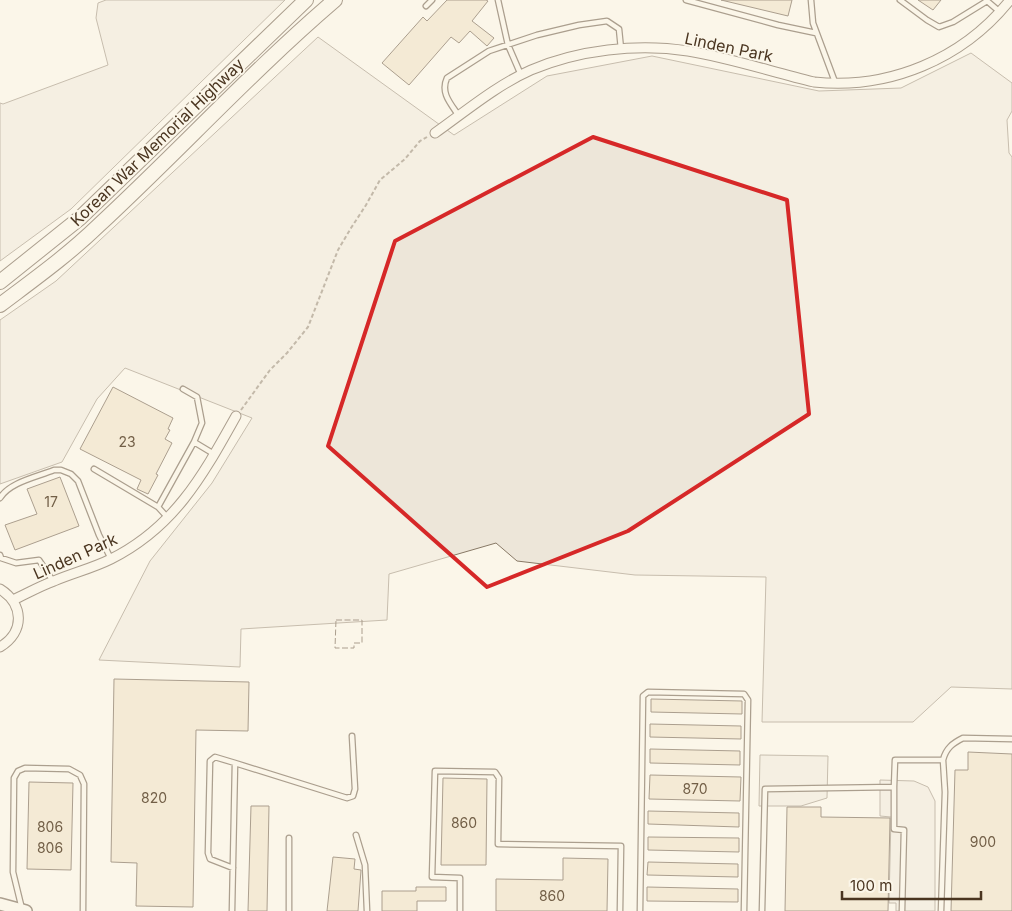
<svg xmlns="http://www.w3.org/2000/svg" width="1012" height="911" font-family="Inter,sans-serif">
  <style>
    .green { fill: #ede6d9; stroke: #887966 }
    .parking { fill: #ede7d9; stroke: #887966 }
    .building { fill: #ecdcbc; stroke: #4a3520 }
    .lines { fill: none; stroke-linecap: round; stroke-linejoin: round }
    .service-casing { stroke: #4a3520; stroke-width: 7 }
    .minor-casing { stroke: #4a3520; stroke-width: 11 }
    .secondary-casing { stroke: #4a3520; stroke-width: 14 }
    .primary-casing { stroke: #4a3520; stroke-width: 16 }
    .path { stroke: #7f6f5c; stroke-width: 2; stroke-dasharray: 4 2.5; stroke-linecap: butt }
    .service { stroke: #fbf6e9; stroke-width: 4.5 }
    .minor { stroke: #fbf6e9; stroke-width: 9 }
    .secondary { stroke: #fbf6e9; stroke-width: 11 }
    .primary { stroke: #fbf6e9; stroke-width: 14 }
    .fence { stroke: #4a3520; stroke-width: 1; stroke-dasharray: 6 2.5; stroke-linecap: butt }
    .marked { fill: none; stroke: #d62828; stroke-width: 4; stroke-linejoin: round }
    .labels { text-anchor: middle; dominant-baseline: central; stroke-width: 4; stroke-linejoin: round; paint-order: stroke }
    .number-label { font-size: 14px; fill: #725f47 }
    .street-label { font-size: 16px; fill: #4a3520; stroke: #fbf6e9 }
  </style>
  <rect width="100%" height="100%" fill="#fbf6e9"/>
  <path class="green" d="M106 0H285L71 209 0 261V103L3 104 108 65 96 18 98 3Z
    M318 37 454 135 547 76 652 56 819 91 901 88 971 53 1012 83V111L1007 120 1009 153 1012 157V689L951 687 913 722H762L766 577 635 575 517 561 496 543 389 574 387 620 241 629 240 667 99 660 150 561 212 483 252 418 125 368 97 399 62 462 0 484V320L56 281Z"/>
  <path class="parking" d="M760 755 828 756 827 798 801 806H759Z
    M880 780 914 781 928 787 935 801V911H896V903H889L891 817 880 816Z"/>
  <path class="building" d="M447 0H486L488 1 472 21 494 38 487 46 470 31 459 43 451 37 409 85 382 63 423 17 427 21Z
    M721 0H792L788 16Z
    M918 0H941L933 10Z
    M113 387 173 418 168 429 170 430 165 439 172 443 156 474 158 475 148 494 137 489 141 480 80 449Z
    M60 477 79 526 15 550 5 525 37 514 27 489Z
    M114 679 249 682 248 731 196 730 193 907 136 906 137 863 111 862Z
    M651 699 742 701V714L651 712Z
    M650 724 741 726V739L650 737Z
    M650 749 740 751V765L650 763Z
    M968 752 1012 754V911H951L955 770H968Z
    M650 775 741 777 740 801 649 799Z
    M443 778 487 779 486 865H441Z
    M29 782 73 783 71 870 27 869Z
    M251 806H269L267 911H248Z
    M787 807H821V817L890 818 888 911H785Z
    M648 811 739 813V827L648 824Z
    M648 837 739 838V852L648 850Z
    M333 857 355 859 354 869 361 870 358 911H327Z
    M563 858 608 859 607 911H496V879L563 880Z
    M648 862 738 864V877L647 875Z
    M416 887H446V901H417V911H382V891H416Z
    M647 887 738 889V902L647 901Z"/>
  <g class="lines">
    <defs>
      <path id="service" d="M498 0 508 45 521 75
        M686 0 778 25 816 33
        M811 0 813 23 835 82
        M900 0 927 20 939 27 953 22 987 1
        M986 0 1000 12
        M426 6 432 0
        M459 116C451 104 440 93 447 78L489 51 537 35 579 25 607 21 619 29 621 49
        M183 389 197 397 202 423 194 442
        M94 469 158 507
        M0 498C10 482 37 477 54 470H61L71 474 78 481 99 535 111 559
        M168 518 158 507 194 442 214 454
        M0 555 1 558 16 563 39 560 53 581
        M943 760C946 748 953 743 963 738L1012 739
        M235 763 347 798 353 796 355 789 352 736
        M894 787V829L904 830 902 911
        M356 835 365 865 367 911
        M22 909 13 872 14 778 18 771 25 768 69 769 80 775 84 784 83 911
        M232 911 235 763 215 757 210 761 208 853 210 859 233 868
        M289 911V838
        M460 911V878L432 877 435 771 495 772 499 778 498 844 621 846 620 911
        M640 911 643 696 648 692 744 694 748 700 744 911
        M762 911 765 789 894 787 895 760H943L945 792 941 911"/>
      <path id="minor" d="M435 133C466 111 497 85 531 70 578 50 637 43 688 51 731 58 772 72 814 82 889 90 963 59 1010 0
        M0 589C24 604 25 632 0 647
        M13 600C26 594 40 586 54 581 73 573 93 568 111 559 175 527 203 475 236 416"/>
      <path id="secondary" d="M0 904 26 911"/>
      <path id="primary" d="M0 282 80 218 306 0
        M0 305C33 280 68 255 98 226 178 152 252 71 335 0"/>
    </defs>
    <use href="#service" class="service-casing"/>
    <use href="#minor" class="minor-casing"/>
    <use href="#secondary" class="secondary-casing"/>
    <use href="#primary" class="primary-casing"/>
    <path class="path" d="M241 410 270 370 287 353 308 327 338 250 351 228 366 205 380 180 405 159 420 141 427 137"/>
    <use href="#service" class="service"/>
    <use href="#minor" class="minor"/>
    <use href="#secondary" class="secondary"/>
    <use href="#primary" class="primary"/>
    <path class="fence" d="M336 620H362V643H354V648H335Z"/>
  </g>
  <path d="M0 0H1012V911H0ZM593 137 787 200 809 414 628 531 487 587 328 446 395 241Z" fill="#fbf6e9" fill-opacity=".55" fill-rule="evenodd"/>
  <path class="marked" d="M593 137 787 200 809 414 628 531 487 587 328 446 395 241Z"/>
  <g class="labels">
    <g class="number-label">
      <text x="127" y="441">23</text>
      <text x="51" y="501">17</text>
      <text x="695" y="788">870</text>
      <text x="154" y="797">820</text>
      <text x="464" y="822">860</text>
      <text x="50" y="826">806</text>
      <text x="983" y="841">900</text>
      <text x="50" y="847">806</text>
      <text x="552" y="895">860</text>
    </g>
    <g class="street-label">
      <text transform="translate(729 47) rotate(12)">Linden Park</text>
      <text transform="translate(157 142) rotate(-44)">Korean War Memorial Highway</text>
      <text transform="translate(75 556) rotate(-24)">Linden Park</text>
    </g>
  </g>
  <path d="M842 891v8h139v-8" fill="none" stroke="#4a3520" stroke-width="2.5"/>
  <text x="850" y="891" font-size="15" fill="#4a3520" stroke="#fbf6e9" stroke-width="4" paint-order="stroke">100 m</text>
</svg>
